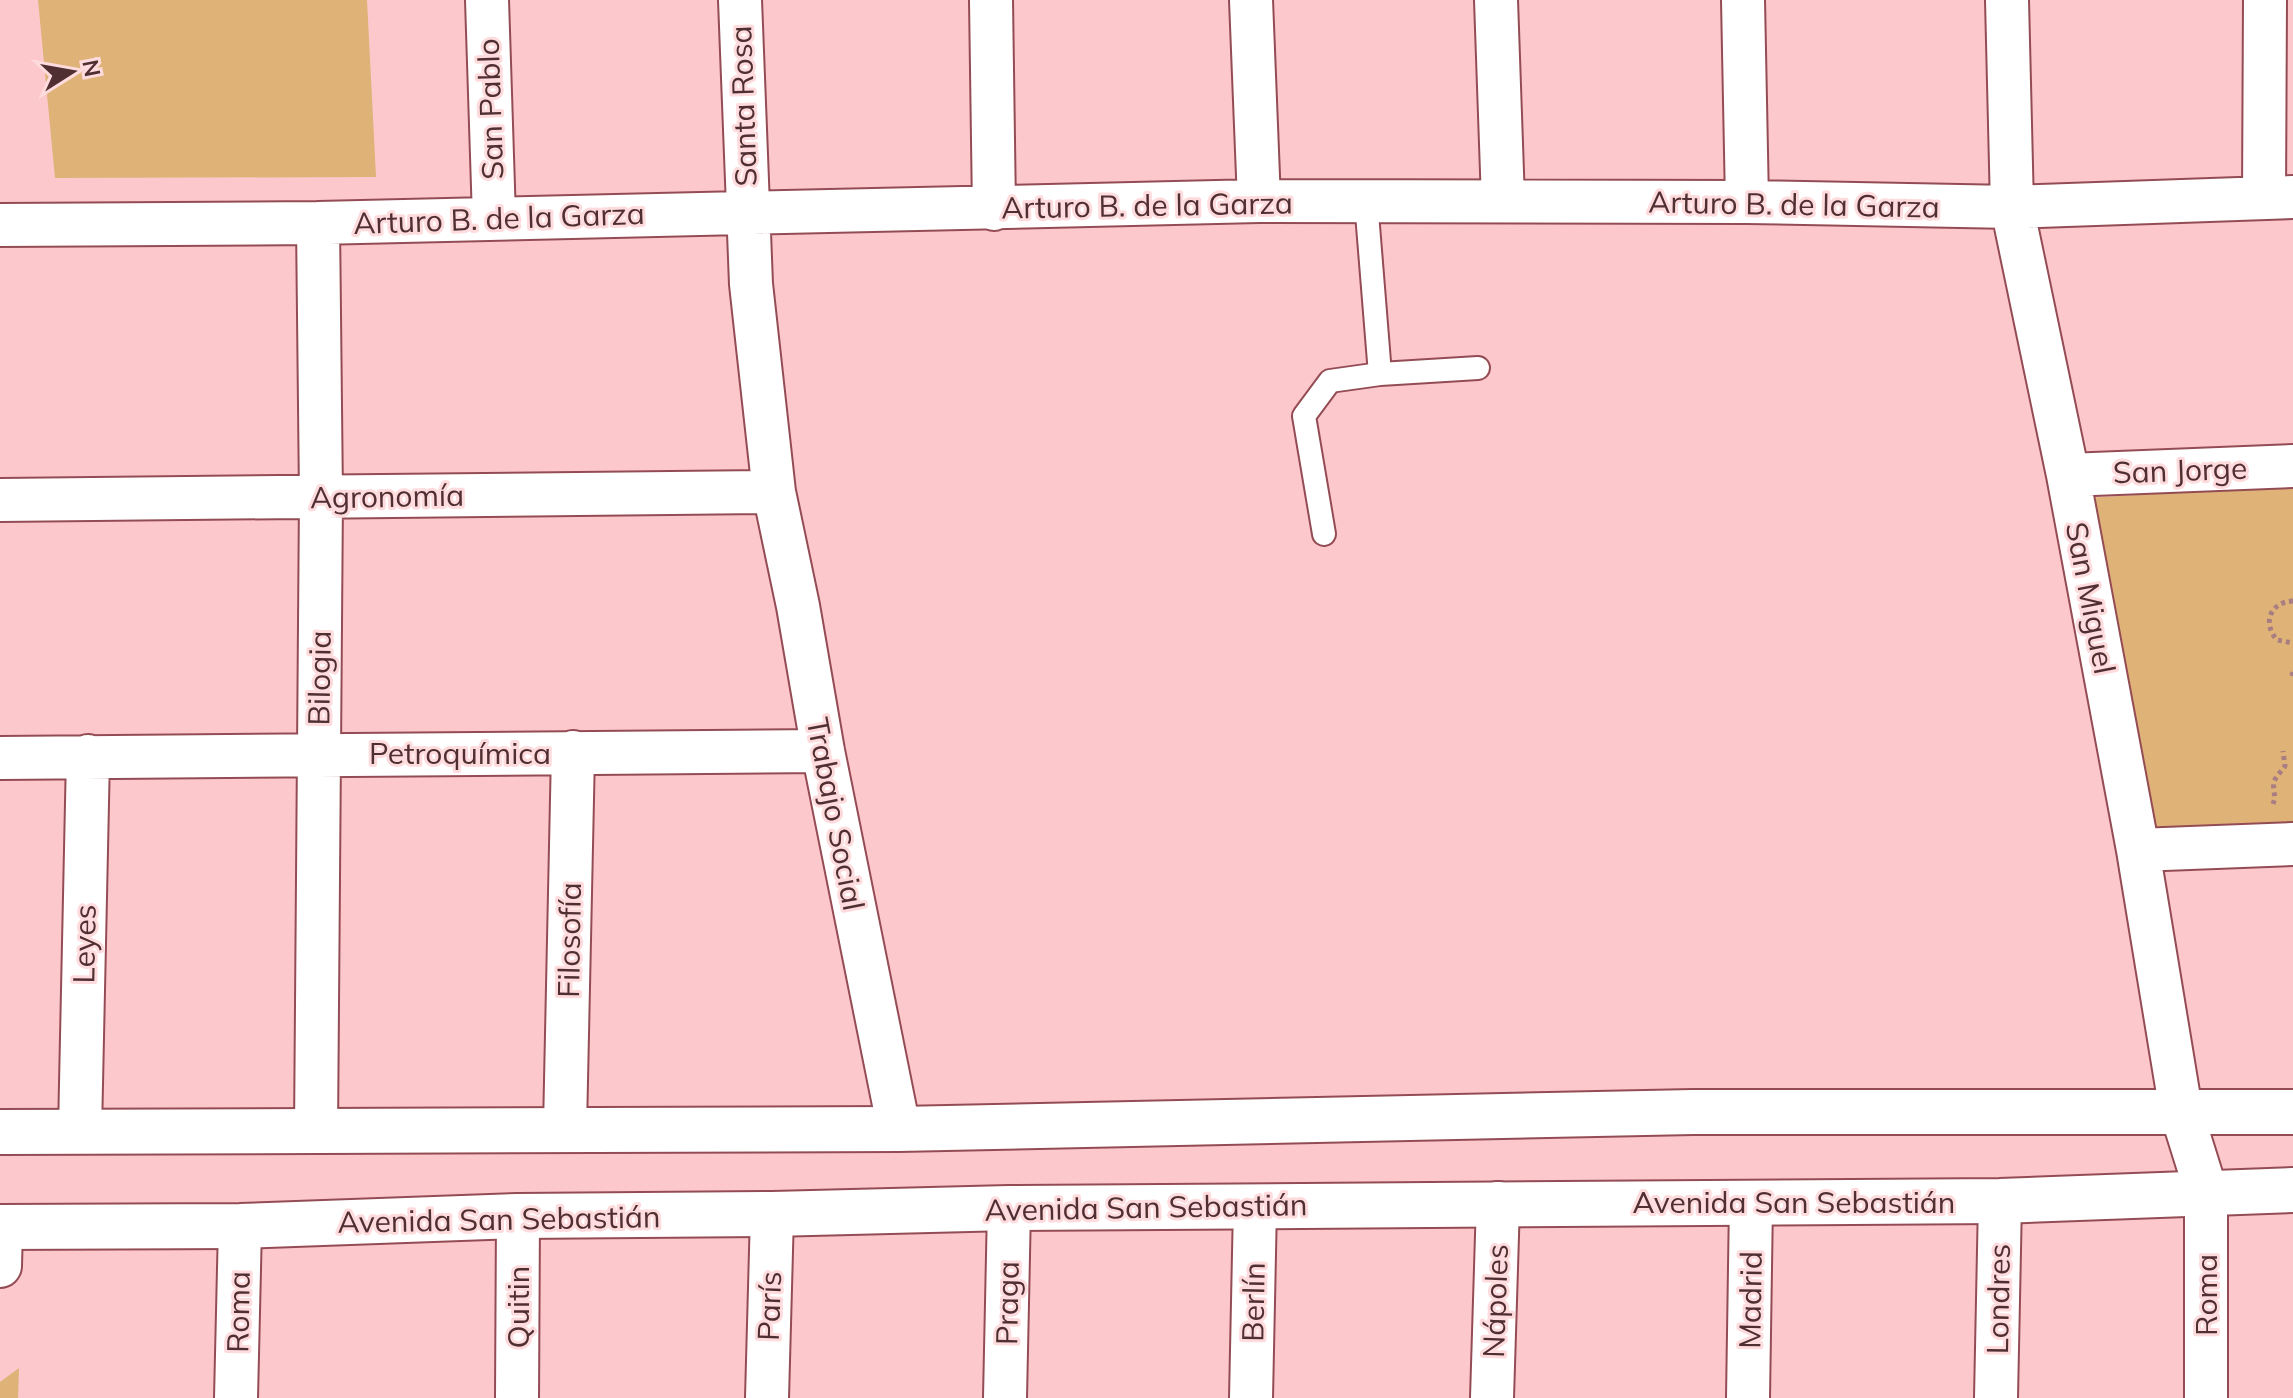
<svg xmlns="http://www.w3.org/2000/svg" width="2293" height="1398" font-family="Mulish,sans-serif">
  <style>
    .green { fill: #dfb277 }
    .lines { fill: none; stroke-linecap: round; stroke-linejoin: round }
    .lane-casing { stroke: #944c54; stroke-width: 26 }
    .street-casing { stroke: #944c54; stroke-width: 46 }
    .secondary-casing { stroke: #944c54; stroke-width: 48 }
    .path { stroke: #a97e82; stroke-width: 5; stroke-dasharray: 4 4; stroke-linecap: butt }
    .lane { stroke: #fff; stroke-width: 22 }
    .street { stroke: #fff; stroke-width: 42 }
    .secondary { stroke: #fff; stroke-width: 44 }
    .labels { text-anchor: middle; dominant-baseline: central; stroke-width: 6; stroke-linejoin: round; paint-order: stroke }
    .street-label { font-size: 30px; fill: #502f32; stroke: #fedbdd }
  </style>
  <rect width="100%" height="100%" fill="#fcc8cc"/>
  <path class="green" d="M38 0H367L376 177 55 178Z
    M2293 486V837L2143 841 2086 498Z
    M19 1368 18 1398H0V1382Z"/>
  <g class="lines">
    <defs>
      <path id="lane" d="M1380 374 1478 368
        M1324 534 1304 416 1330 381 1380 374 1366 201"/>
      <path id="street" d="M487 0 494 218
        M740 0 751 284 774 492 798 606 823 751 899 1129
        M991 0 994 209
        M1251 0 1259 201
        M1496 0 1503 201
        M1743 0 1747 202
        M2007 0 2012 207 2068 475 2138 850 2181 1111 2206 1191V1398
        M2264 197 2265 0
        M0 225 318 223 1259 201 1747 202 2012 207 2293 197
        M2068 475 2293 466
        M0 500 774 492
        M0 758 823 751
        M2138 850 2293 844
        M565 1128 573 752
        M80 1131 88 756
        M316 1132 321 497 318 223
        M0 1266 1 1227
        M236 1398 240 1226
        M517 1398 518 1216
        M767 1398 772 1214
        M1005 1398 1009 1208
        M1251 1398 1255 1206
        M1492 1398 1498 1203
        M1748 1398 1751 1203
        M1996 1398 2000 1201"/>
      <path id="secondary" d="M0 1132 899 1129 1693 1112H2293
        M0 1227 240 1226 518 1216 772 1214 1009 1208 2000 1201 2293 1190"/>
    </defs>
    <use href="#lane" class="lane-casing"/>
    <use href="#street" class="street-casing"/>
    <use href="#secondary" class="secondary-casing"/>
    <path class="path" d="M2293 601C2270 602 2262 623 2277 640L2293 643
      M2292 676 2293 671
      M2273 804 2275 798C2272 779 2273 782 2285 766L2283 751"/>
    <use href="#lane" class="lane"/>
    <use href="#street" class="street"/>
    <use href="#secondary" class="secondary"/>
  </g>
  <g class="labels">
    <g class="street-label">
      <text transform="translate(743 106) rotate(-92)">Santa Rosa</text>
      <text transform="translate(490 109) rotate(-92)">San Pablo</text>
      <text transform="translate(1794 204) rotate(1)">Arturo B. de la Garza</text>
      <text transform="translate(1147 205) rotate(-1)">Arturo B. de la Garza</text>
      <text transform="translate(499 218) rotate(-2)">Arturo B. de la Garza</text>
      <text transform="translate(2180 470) rotate(-2)">San Jorge</text>
      <text transform="translate(387 496) rotate(-1)">Agronomía</text>
      <text transform="translate(2091 598) rotate(79)">San Miguel</text>
      <text transform="translate(319 678) rotate(-89)">Bilogia</text>
      <text x="460" y="753">Petroquímica</text>
      <text transform="translate(836 814) rotate(79)">Trabajo Social</text>
      <text transform="translate(569 940) rotate(-89)">Filosofía</text>
      <text transform="translate(84 944) rotate(-89)">Leyes</text>
      <text x="1794" y="1202">Avenida San Sebastián</text>
      <text transform="translate(1146 1207) rotate(-1)">Avenida San Sebastián</text>
      <text transform="translate(499 1219) rotate(-1)">Avenida San Sebastián</text>
      <text transform="translate(2206 1295) rotate(-90)">Roma</text>
      <text transform="translate(1998 1299) rotate(-89)">Londres</text>
      <text transform="translate(1750 1300) rotate(-89)">Madrid</text>
      <text transform="translate(1495 1301) rotate(-88)">Nápoles</text>
      <text transform="translate(1253 1302) rotate(-89)">Berlín</text>
      <text transform="translate(1007 1303) rotate(-89)">Praga</text>
      <text transform="translate(769 1306) rotate(-88)">París</text>
      <text transform="translate(518 1307) rotate(-90)">Quitin</text>
      <text transform="translate(238 1312) rotate(-89)">Roma</text>
    </g>
  </g>
  <g transform="translate(72 72) rotate(79)" stroke="#fedbdd" stroke-width="6" paint-order="stroke">
  <path d="M0-6L14 30L0 20L-14 30Z" fill="#502f32"/>
  <text y="-12" font-size="22" font-weight="bold" text-anchor="middle" fill="#502f32">N</text>
  </g>
</svg>
